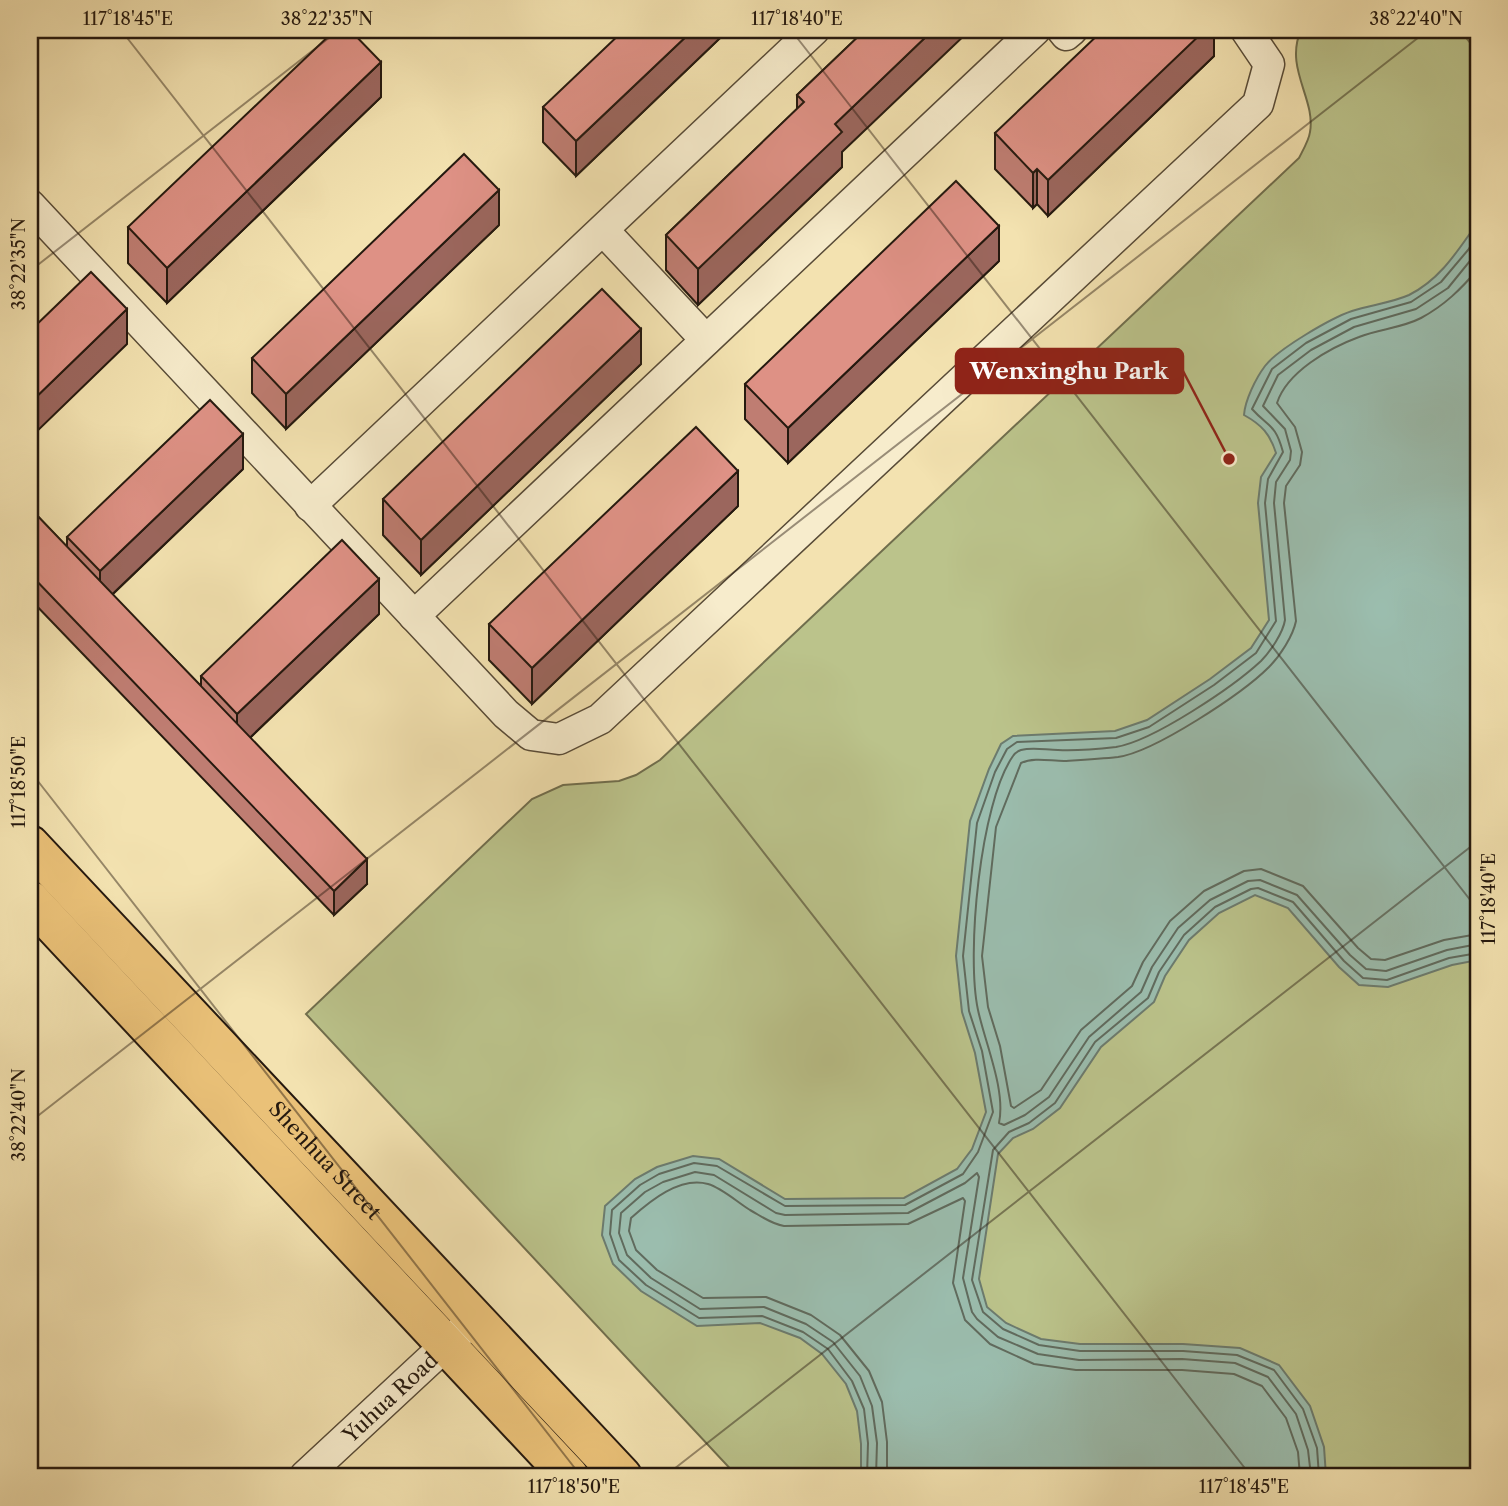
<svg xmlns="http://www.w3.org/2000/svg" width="1508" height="1506" font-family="'Libre Caslon Text',serif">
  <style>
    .green { fill: #bbc38b; stroke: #706e4d; stroke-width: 2 }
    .water { fill: #9bbdae; stroke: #6c7b6e; stroke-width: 2 }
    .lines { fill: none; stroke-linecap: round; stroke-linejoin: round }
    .shore { stroke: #606b5e; stroke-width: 2 }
    .minor-casing { stroke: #584b37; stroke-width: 33 }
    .major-casing { stroke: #25190f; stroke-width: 42 }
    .minor { stroke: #f7eccc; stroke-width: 30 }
    .major { stroke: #eac178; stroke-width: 38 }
    .wall { fill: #bf7d72; stroke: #25190f; stroke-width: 2 }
    .shaded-wall { fill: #9b665d; stroke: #25190f; stroke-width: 2 }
    .building { fill: #de9185; stroke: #25190f; stroke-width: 2 }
    .ticks { fill: none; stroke: #25190f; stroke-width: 2; stroke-opacity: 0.45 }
    .labels { text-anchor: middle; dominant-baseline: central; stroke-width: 5; stroke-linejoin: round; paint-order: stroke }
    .street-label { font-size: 21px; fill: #25190f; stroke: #f7eccc }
    .leader { fill: none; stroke: #8f2418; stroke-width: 2.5 }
    .callout-dot { fill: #8f2418; stroke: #f7eccc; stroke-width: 2.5 }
    .callout { fill: #8f2418; stroke: #8f2418; stroke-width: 2.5 }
    .callout-label { font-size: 23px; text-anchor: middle; font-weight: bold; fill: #fff }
    .neatline { fill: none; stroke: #25190f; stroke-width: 2.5 }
    .ticks-label { font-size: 18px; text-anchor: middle; fill: #25190f }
  </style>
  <rect width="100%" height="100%" fill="#f3e2b0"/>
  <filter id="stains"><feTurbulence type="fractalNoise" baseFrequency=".00286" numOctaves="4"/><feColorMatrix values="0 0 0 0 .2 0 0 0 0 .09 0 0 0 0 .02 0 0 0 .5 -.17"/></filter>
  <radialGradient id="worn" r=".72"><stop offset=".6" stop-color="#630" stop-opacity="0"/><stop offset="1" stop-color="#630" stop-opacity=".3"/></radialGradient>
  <path class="green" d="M1301 30H1478V1476H737L306 1014 532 799 563 785 619 781 636 775 660 760 1299 158C1303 150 1309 140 1310 132 1316 99 1284 68 1301 30Z"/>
  <path class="water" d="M1478 222V960L1452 965 1388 987 1359 985 1339 967 1288 908 1255 895 1219 913 1189 940 1165 976 1154 1002 1101 1047 1060 1108 1033 1129 1013 1138 998 1154 979 1279 987 1307 1006 1323 1041 1339 1080 1344H1183L1240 1348 1279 1365 1310 1406 1324 1447 1326 1476H861V1444L857 1411 846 1384 822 1354 800 1338 760 1323 697 1326 641 1291 613 1264 602 1235 605 1206 635 1179 657 1167 693 1156 719 1159 785 1199 904 1198 957 1169 972 1149 986 1112 975 1053 962 1012 956 956 970 821 989 769 1001 744 1013 736 1115 731 1147 720 1210 679 1251 648 1269 620 1258 503 1261 477 1276 453C1270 434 1262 425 1244 415 1245 400 1256 378 1265 366 1278 349 1331 318 1352 311 1370 305 1391 303 1409 295 1441 279 1458 250 1478 222Z"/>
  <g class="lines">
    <path class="shore" d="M1478 251 1448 288 1416 309 1354 327 1311 350 1278 375 1263 406 1285 429 1291 451 1290 460 1276 482 1274 503 1285 620C1283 633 1270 652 1261 661 1233 687 1153 741 1116 747 1098 749 1077 751 1058 750 1046 750 1033 747 1021 750 1018 751 1015 753 1013 756 980 803 966 954 978 1010 985 1043 1006 1090 999 1123L1004 1125 1025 1115 1049 1097 1089 1037 1141 992 1152 967 1178 928 1210 900 1248 881 1260 880 1297 895 1350 955 1366 969 1386 971 1447 950 1478 944
      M1478 269C1461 289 1445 305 1421 318 1402 328 1379 329 1359 337 1329 348 1287 372 1277 403L1295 427 1302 452 1300 465 1286 486 1284 503 1296 621C1293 636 1280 656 1269 667 1242 694 1154 752 1118 757 1100 759 1081 760 1064 761 1050 761 1034 757 1021 763L996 827 982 956 988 1007 1000 1046 1011 1106 1014 1108 1041 1090 1081 1030 1132 986 1143 962 1170 921 1204 891 1244 871 1261 869 1303 886 1358 948 1371 959 1385 960 1444 940 1478 934
      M867 1476 868 1443 864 1409 852 1381 828 1349 803 1332 762 1316 699 1318 646 1285 619 1260 610 1234 612 1210 640 1185 659 1174 694 1163 717 1166 785 1206 905 1205 963 1174 978 1152 993 1112 982 1051 969 1011 963 956 977 823 995 772 1007 749 1017 742 1116 738 1149 727 1214 685 1256 653 1276 621 1265 503 1268 479 1283 452C1275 423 1269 428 1252 409L1272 369 1306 343 1351 319 1411 302 1441 282 1468 250 1478 235
      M876 1476 877 1443 872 1406 860 1376 833 1342 806 1324 764 1307 700 1309 651 1278 627 1255 619 1233 621 1213 645 1192 663 1182 695 1172 714 1175 776 1213 785 1215 908 1213 965 1183 977 1173 979 1177 963 1278 972 1312 977 1319 998 1337 1038 1354 1079 1360 1182 1359 1235 1363 1268 1377 1296 1414 1308 1450 1311 1476
      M887 1476V1442L882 1402 869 1371 840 1335 811 1315 766 1297 703 1298 657 1270 636 1250 629 1231 631 1218C650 1201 680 1176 708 1184 722 1188 737 1202 750 1210 761 1216 771 1224 784 1226L908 1224 963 1198 965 1201 953 1283 965 1320 990 1344 1034 1364 1076 1370H1182L1234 1374 1262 1386 1286 1418 1298 1452 1300 1476
      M1319 1476 1317 1448 1303 1409 1274 1370 1237 1355 1183 1351H1080L1039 1345 1003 1329 983 1312 972 1280 993 1150 1009 1132 1029 1123 1055 1103 1095 1042 1148 998 1159 972 1184 935 1215 907 1251 889 1258 888 1293 902 1344 961 1363 978 1387 980 1449 958 1478 953"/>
    <defs>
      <g id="minor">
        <path d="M1062 30 1066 35 1072 30"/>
        <path d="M30 205 506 714 531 735 559 739 600 719 1258 104 1269 64 1246 30"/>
        <path d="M603 230 706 340"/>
        <path d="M310 506 814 30"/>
        <path d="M414 616 1035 30"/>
        <path id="s1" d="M305 1476 460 1332"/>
      </g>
      <g id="major">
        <path id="s2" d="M30 845 622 1476"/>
        <path d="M30 900 569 1476"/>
      </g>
    </defs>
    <use href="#minor" class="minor-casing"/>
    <use href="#major" class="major-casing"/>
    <use href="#minor" class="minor"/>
    <use href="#major" class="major"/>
  </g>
  <path class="wall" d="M720 30V38L576 176 543 142V107Z
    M865 30 842 152V167L698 305 666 270V235L797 109V95Z
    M1214 30V56L1048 216 1037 204 1033 208 995 169V133Z
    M381 97 167 303 128 263V227Z
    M499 225 286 429 252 393V358Z
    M999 261 788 463 745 419V384Z
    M641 364 421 575 383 535V499Z
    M243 469 112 595 201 686V676L379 614 250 738 367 884 334 915 30 599V508L67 547V537Z
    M738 506 532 704 489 660V624Z"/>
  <path class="shaded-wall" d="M693 30H720V38L576 176V141Z
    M933 30H970L842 152V167L698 305V269L835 124Z
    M1203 30H1214V56L1048 216V180Z
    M381 62V97L167 303V268Z
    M1037 169V204L1033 208V173Z
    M499 190V225L286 429V394Z
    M999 226V261L788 463V428Z
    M127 309V344L30 438V403Z
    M641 329V364L421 575V540Z
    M243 434V469L100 606V571Z
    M738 471V506L532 704V668Z
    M379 579V614L237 750V714Z
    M367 859V884L334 915V891Z"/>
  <path class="building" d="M335 30H350L381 62 167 268 128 227Z
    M624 30H693L576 141 543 107Z
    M865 30H933L835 124 842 132 698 269 666 235 804 102 797 95Z
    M1103 30H1205L1048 180 1037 169 1033 173 995 133Z
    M464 154 499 190 286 394 252 358Z
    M956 181 999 226 788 428 745 384Z
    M91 272 127 309 30 403V331Z
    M602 289 641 329 421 540 383 499Z
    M210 400 243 434 100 571 67 537Z
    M696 427 738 471 532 668 489 624Z
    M30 508 367 859 334 891 30 574Z
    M342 540 379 579 237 714 201 676Z"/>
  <path class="ticks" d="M121 30 1251 1476M791 30 1478 910M1460 30 1478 53M30 271 339 30M30 771 581 1476M30 1122 1428 30M665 1476 1478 841"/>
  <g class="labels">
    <g class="street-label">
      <text stroke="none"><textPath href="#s2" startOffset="432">Shenhua Street</textPath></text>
      <text stroke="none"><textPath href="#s1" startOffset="116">Yuhua Road</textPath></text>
    </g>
  </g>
  <path class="leader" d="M1229 459L1183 371"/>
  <circle class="callout-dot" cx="1229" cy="459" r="7"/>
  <rect class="callout" x="956" y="349" width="227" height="44" rx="7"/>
  <g class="callout-label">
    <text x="1069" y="379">Wenxinghu Park</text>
  </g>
  <rect width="1508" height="1506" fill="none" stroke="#f3e2b0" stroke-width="77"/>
  <rect x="38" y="38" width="1432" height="1430" class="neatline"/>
  <g class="ticks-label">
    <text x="128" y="25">117°18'45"E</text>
    <text x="327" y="25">38°22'35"N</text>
    <text x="797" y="25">117°18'40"E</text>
    <text x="1416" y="25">38°22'40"N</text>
    <text transform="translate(19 264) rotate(-90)" y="6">38°22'35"N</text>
    <text transform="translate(19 782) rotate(-90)" y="6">117°18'50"E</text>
    <text transform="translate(1489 899) rotate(-90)" y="6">117°18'40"E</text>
    <text transform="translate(19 1115) rotate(-90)" y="6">38°22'40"N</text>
    <text x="574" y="1493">117°18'50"E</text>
    <text x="1244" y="1493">117°18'45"E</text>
  </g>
  <rect width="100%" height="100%" filter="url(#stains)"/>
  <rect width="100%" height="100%" fill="url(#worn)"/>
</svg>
